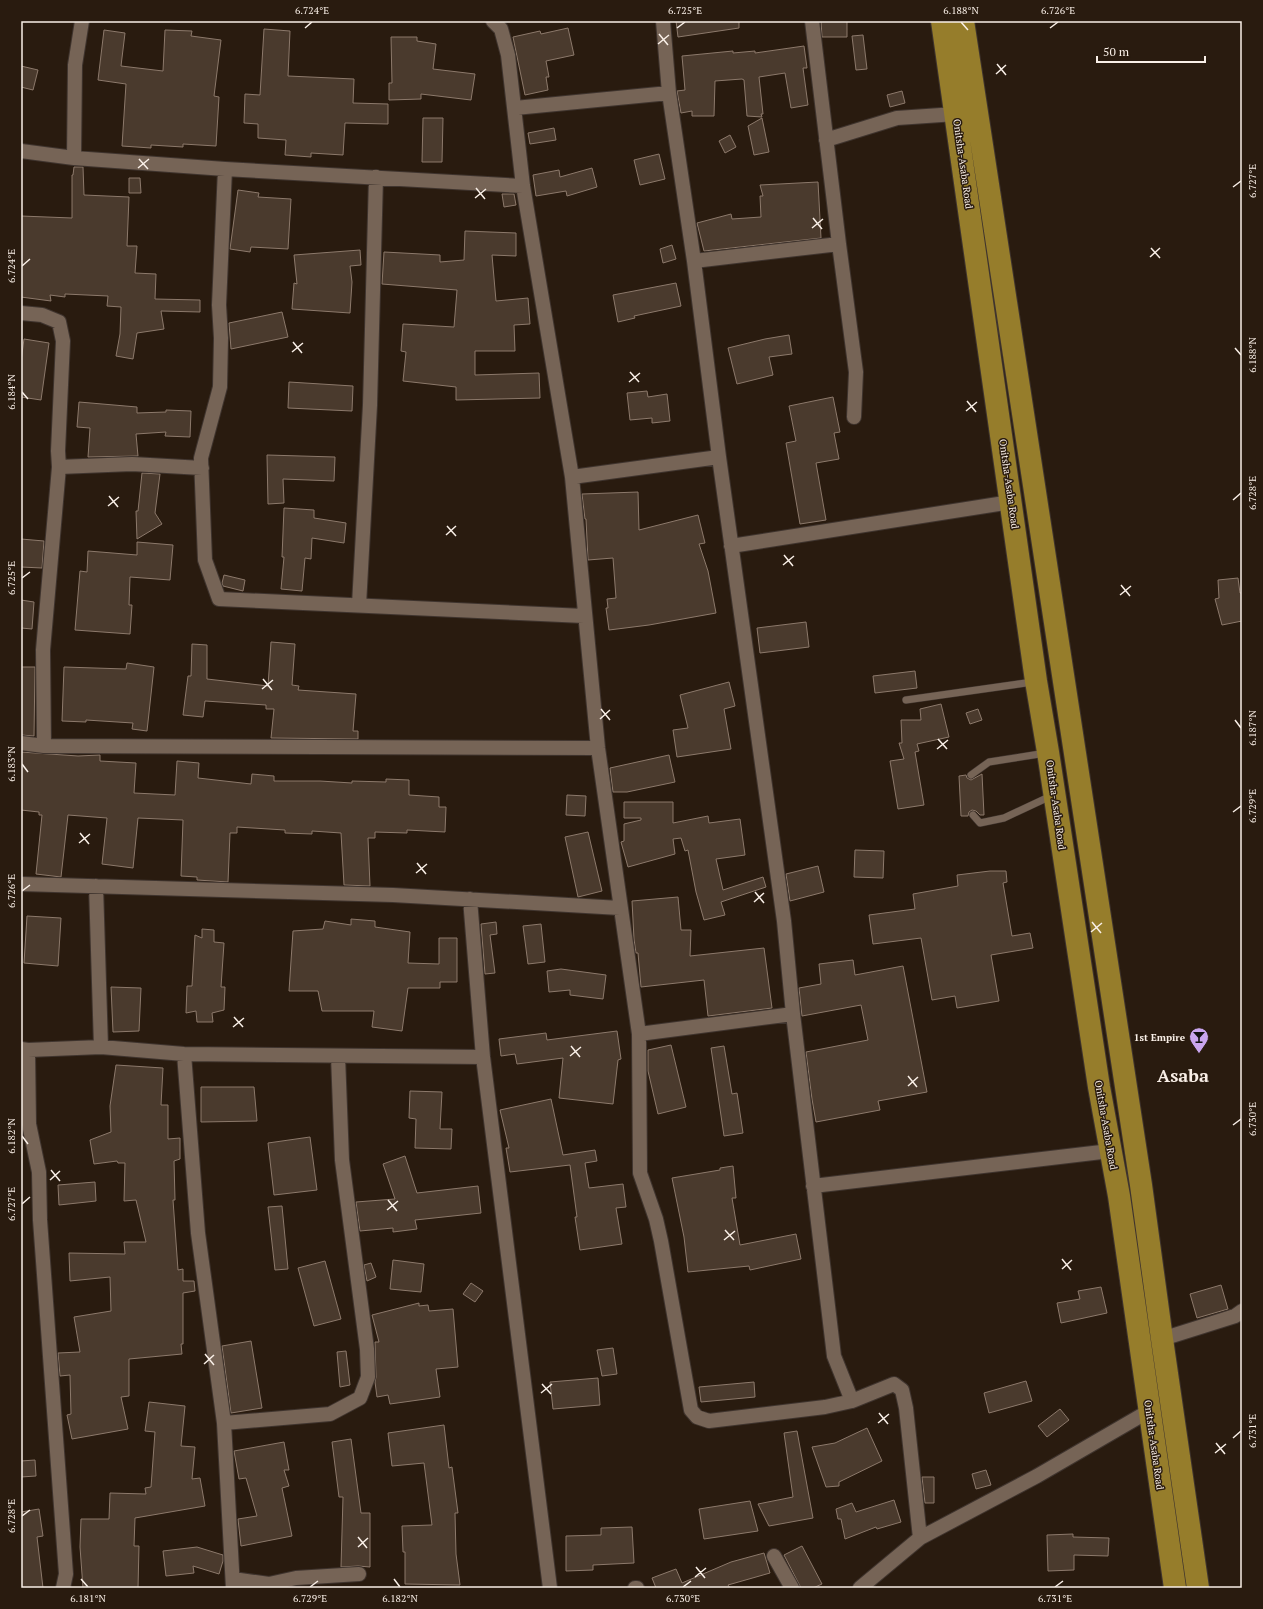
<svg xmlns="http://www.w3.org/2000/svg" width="1263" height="1609" font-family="'PT Serif',serif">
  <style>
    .building { fill: #4a3a2d; stroke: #8c796b }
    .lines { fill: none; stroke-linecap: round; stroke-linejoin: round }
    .service-casing { stroke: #3f342e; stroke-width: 8 }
    .minor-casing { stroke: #3f342e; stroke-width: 16 }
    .trunk-casing { stroke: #3f342e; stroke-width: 24 }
    .service { stroke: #766456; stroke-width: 7 }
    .minor { stroke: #766456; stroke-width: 14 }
    .trunk { stroke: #967d2b; stroke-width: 22 }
    .ticks { fill: none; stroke: #f9efe7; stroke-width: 1.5 }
    .labels { text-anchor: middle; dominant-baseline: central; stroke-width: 3; stroke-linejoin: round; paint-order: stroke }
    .street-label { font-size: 10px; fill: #f9efe7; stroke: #291b0f }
    .poi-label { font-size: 10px; font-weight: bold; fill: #f9efe7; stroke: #291b0f; text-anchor: end }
    .town-label { font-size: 18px; font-weight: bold; fill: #f9efe7; stroke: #291b0f }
    .neatline { fill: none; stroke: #f9efe7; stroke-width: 1.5 }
    .ticks-label { font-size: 10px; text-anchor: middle; fill: #f9efe7 }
  </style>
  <rect width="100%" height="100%" fill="#291b0f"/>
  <path class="building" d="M676 21H739V28L678 37Z
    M821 21H847V37H822Z
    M568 28 574 55 546 61 549 77H546L548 90 525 95 513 37 540 31 541 34Z
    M264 29 290 31 288 76 354 79 353 103 388 104V124L345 123 343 155 311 153V157L285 155 286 140 258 138V124L244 123 245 94 260 95Z
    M104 30 125 33 121 66 163 71 165 30 192 31 191 36 221 40 214 96 219 97 216 146 183 144V147L151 145V148L122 146 126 84 98 80Z
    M863 35 867 69 856 70 852 36Z
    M391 37H417V41L436 44 433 69 475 74 471 100 421 94V99L389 100V83H392Z
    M804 46 807 68H803L808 105 791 108 785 73 759 77 763 114H761L762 117 747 116 744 80 742 79 715 81 714 116H692V111L681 113 677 91 685 90 682 56 733 51V53L755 51V53Z
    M21 66 38 70 33 90 21 87Z
    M902 91 905 103 890 107 887 95Z
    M423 118H443L442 162H422Z
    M762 118 769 152 754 155 748 126Z
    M554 128 556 140 530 144 528 133Z
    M730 135 736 147 725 153 719 141Z
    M659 154 665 179 640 185 634 160Z
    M74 167H83L84 195 129 197 127 246H137L135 273 156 274 155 299 200 300V312L161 311 164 329 137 333 133 359 116 356 120 334 121 307 107 306 108 296 65 294V297L50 295 51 301 21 297V216L72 218V175H73Z
    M592 168 597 187 567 196 566 191 536 196 533 175 559 170 560 177Z
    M129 178H140L141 193H129Z
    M818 182 821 238 704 251 697 223 731 214 732 219 761 217 760 196H763L760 185Z
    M238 190 259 193 258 197 291 199 288 249 251 247 250 252 230 249Z
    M502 194H514L516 205 504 207Z
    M465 231 516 233V256L492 255 496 301 528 298 530 324 514 325 515 351H475V375L539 373 540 398 456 400V387L403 381 406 352 401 351 403 324 454 327 457 290 382 284 384 252 440 255V262L464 260Z
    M672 245 676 259 663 263 660 249Z
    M360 250 361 265 350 266 352 282 350 313 292 309 294 283 297 284 294 255Z
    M676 283 681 306 634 316 635 318 618 322 613 295Z
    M282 312 288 337 231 349 229 323Z
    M789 335 792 354 769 357 773 375 737 384 728 348 765 339Z
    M24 339 49 343 41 400 21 397V361Z
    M289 382 353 386 352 411 288 408Z
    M647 391 648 397 667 394 670 421 652 423V418L630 420 627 393Z
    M833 397 840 432 834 433 839 459 816 463 826 520 800 524 786 443 796 441 789 406Z
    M79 402 137 407V413L166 412V410L191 411 190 437 165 436 166 432 136 434 138 456 88 457 90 428 77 427Z
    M267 455 335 457 334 481 283 479 284 503 268 504Z
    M142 473 160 474 155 513 162 524 137 539 136 511H138Z
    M638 492 639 530 698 515 705 543 699 544 708 571 716 613 649 625 609 630 606 608H608L607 599 616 598 613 558 588 560 586 519H585L582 494Z
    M284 508 314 510V518L346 523 344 543 312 538 311 559 305 558 302 591 281 589 284 557H282Z
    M21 539 44 541 42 568 21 567Z
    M137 542 173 545 170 580 130 577 129 605H132L130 634 75 630 80 571 87 572 88 551 137 555Z
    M224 575 245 580 243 591 223 586 222 583Z
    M1238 578 1240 593H1242V621L1222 625 1215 599 1219 598 1218 580Z
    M21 600 34 602 32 629 21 628Z
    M806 622 809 647 760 653 757 628Z
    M271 642 295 644 292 685 299 686 298 690 356 694 353 731H358V739L271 738 274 709H266V705L205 701 203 717 183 715 188 676H191L192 644 207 645V679L268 686Z
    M127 663 154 667 147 731 132 729 133 723 86 720V722L62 721 64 667 126 669Z
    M21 667H35L34 736 21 735Z
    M915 671 917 688 875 693 873 676Z
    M729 682 735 706 724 709 731 749 677 757 673 730 688 728 680 695Z
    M941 704 949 737 917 744 919 751 915 752 924 805 898 809 890 761 904 759 899 743H902L901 720H921L920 709Z
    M978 709 982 720 970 724 966 713Z
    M21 752 78 756 100 755V761L136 763 134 793 175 795 177 761 199 763 198 778 251 784 252 774 274 776V781H320L352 783V781L386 782V779L409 780V795L439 797V807H446L445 832 407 830V833L375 832V838H368L370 886 344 885 341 833 312 831V834L285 833V830L237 827V833H230L228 882 197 880V877L181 876 183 820 138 818 133 868 102 864 107 818 68 815 61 877 36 874 42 815H39V812L21 810Z
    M669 755 675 782 627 792H613L610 768Z
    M982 774 984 815H980L976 811 972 810 969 812 968 816H961L959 776 966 775 967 778 971 780Z
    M567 795 586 796 585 816 566 815Z
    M624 802H673V823L708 816 709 823 740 819 745 855 716 859 723 890 763 877 766 887 721 902 725 915 704 920 696 892 688 850 685 851 681 838 673 839 675 854 628 867 621 842 624 841V824L641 820V818H624Z
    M588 832 602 891 578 897 565 837Z
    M855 850 884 851 883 878 854 877Z
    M818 866 824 892 790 901 786 874Z
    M990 871H1006L1007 882 1003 883 1012 936 1030 933 1033 948 991 955 999 1001 957 1008 955 996 932 1000 921 938 873 944 869 915 915 909 913 894 958 886 957 875Z
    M678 897 681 930H691L690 956 764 948 772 1008 708 1016 704 980 641 987 638 953H636L634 939 632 901Z
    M27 916 61 918 58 966 24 963Z
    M351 919 375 921V927L410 932 408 963 439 964V938H457V982H440V988H408L402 1031 372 1027 374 1011H322L318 991H289L293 931 323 929 325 921 351 925Z
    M496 922 497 934 490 935 495 973 485 974 481 924Z
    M541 924 545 962 528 964 523 926Z
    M202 929 214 930V942L224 943 221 987H225L224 1010 212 1013 213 1022H197L196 1011 186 1013 187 986H192L195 935 202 938Z
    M853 960 855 975 903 966 927 1092 878 1101 880 1110 816 1122 812 1099 806 1052 868 1040 861 1005 802 1016 799 988 821 984 819 964Z
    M561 969 606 975 603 999 570 995V990L549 992 547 971Z
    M111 987 141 988 139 1031 113 1032Z
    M617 1031 621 1059 618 1060 613 1104 559 1098 563 1058 517 1064 515 1054 501 1056 499 1039 546 1033 547 1040Z
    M671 1045 686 1107 658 1114 648 1071V1050Z
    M724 1046 732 1094 737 1093 743 1133 724 1136 711 1048Z
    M116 1065 163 1068 161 1105H168V1139L180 1138V1159L174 1161 175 1200H173L178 1270 183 1269V1281H194L195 1291 183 1293V1344H181L182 1354 129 1359V1396L121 1397 128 1429 72 1439 67 1415 71 1414 70 1375 60 1376 58 1353 80 1352 74 1317 111 1311 110 1277 70 1281 69 1253 125 1254 124 1242H146L136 1200 124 1201 125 1163H118L117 1161 94 1164 90 1140 111 1132 110 1106Z
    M201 1087H254L257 1121 201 1122Z
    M410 1091 442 1092 440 1129H452L451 1149 415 1148 416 1119 409 1118Z
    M551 1099 563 1155 595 1150 597 1161 585 1163 589 1188 623 1184 626 1207 616 1208 622 1244 580 1250 575 1217H577L570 1165 510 1172 506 1148H509L500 1110Z
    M310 1137 317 1190 274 1195 268 1143Z
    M405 1156 417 1193 478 1186 481 1213 415 1220 417 1229 393 1232V1228L360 1231 356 1202 395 1199 383 1164Z
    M733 1166 736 1198H732L740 1245 796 1234 801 1259 750 1270 749 1266 688 1272 684 1237 672 1178 720 1170V1168Z
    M95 1182 96 1201 59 1205 58 1185Z
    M282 1206 288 1269 275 1270 268 1207Z
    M393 1260 424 1264 421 1292 390 1289Z
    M325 1261 341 1319 314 1326 298 1268Z
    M371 1263 376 1277 367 1281 364 1265Z
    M471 1283 483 1291 475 1302 463 1294Z
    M1221 1285 1228 1309 1197 1318 1190 1294Z
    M1101 1287 1107 1313 1061 1323 1057 1303 1080 1299 1078 1291Z
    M419 1303V1306L428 1305 429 1311 453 1309 458 1367 436 1369 440 1397 390 1404 388 1395 377 1397 375 1382 376 1377 375 1342H379L372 1315Z
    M251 1341 262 1408 231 1413 222 1346Z
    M613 1348 617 1374 602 1376 597 1350Z
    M346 1351 350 1385 340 1387 337 1352Z
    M598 1378 600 1405 553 1409 550 1382Z
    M1026 1381 1032 1401 989 1413 984 1393Z
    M754 1382 755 1397 701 1402 699 1387Z
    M149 1402 185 1406 181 1446 195 1447 192 1479 200 1478 205 1506 135 1518 134 1546H139L138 1588H83L80 1547 81 1519H109L110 1493 146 1494 145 1488 151 1487 155 1432 145 1431Z
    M1060 1409 1069 1420 1047 1437 1038 1426Z
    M444 1425 449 1468 452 1467 458 1513H455L456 1554 460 1585 405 1584V1552H403L402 1526 432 1525 424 1463 392 1466 388 1433Z
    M867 1428 882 1461 839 1482V1486L826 1487 812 1447 835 1443Z
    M797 1431 813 1518 769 1526 758 1504 793 1497 784 1433Z
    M351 1439 361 1513H370V1567L358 1566 341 1567 343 1497H339L332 1442Z
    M284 1442 289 1470H284L289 1486 282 1488 292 1536 241 1546 238 1519 257 1516 246 1478 239 1479 234 1451Z
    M35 1460 36 1476 21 1477V1461Z
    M986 1470 991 1485 976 1489 972 1474Z
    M922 1477H934V1503H925Z
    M894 1500 901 1522 877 1529 876 1527 845 1539 841 1519H838L836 1509 852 1503 856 1512Z
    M750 1501 758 1531 704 1539 699 1509Z
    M39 1509 43 1536 37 1537 43 1588H21V1512Z
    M632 1527 634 1563 593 1565V1570L566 1571V1536L601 1535V1528Z
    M1073 1534V1537L1109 1538 1108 1556 1074 1555V1570L1048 1571 1047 1535Z
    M802 1546 822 1584 813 1588H801L784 1555Z
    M197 1547 223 1555V1561L219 1574 193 1566 194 1573 166 1576 163 1551Z
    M764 1553 770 1573 728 1585 730 1588H656L652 1578 676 1569 682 1583 731 1562Z"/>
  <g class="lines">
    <defs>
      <path id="service" d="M906 700 1033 682
        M971 775 989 762 1046 753
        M973 815 980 823 1004 818 1051 796"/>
      <path id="minor" d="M493 21 501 29 508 55 523 186 572 477 598 748 639 1034 640 1173 656 1219 661 1241 691 1410 697 1417 709 1421 825 1407 852 1401
        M663 21 669 93 694 261 719 457 784 921 793 1014 834 1356 852 1401 894 1384 902 1390 906 1408 920 1538 1037 1476 1149 1411
        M812 21 839 244 856 372 854 417
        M515 108 669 93
        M826 140 897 118 956 114
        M21 151 74 158 225 169 523 186
        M74 158 75 65 82 21
        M225 169 219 305 221 338 220 387 201 458 205 560 219 599 584 616
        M694 261 839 244
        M21 313 42 315 59 322 63 341 58 451 59 467 43 650 44 746
        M59 467 132 464 202 468
        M572 477 719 457
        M731 546 1011 502
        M359 605 370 405 376 177
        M21 743 44 746 598 748
        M21 884 393 895 620 908
        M96 886 101 1047
        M470 899 483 1057 550 1588
        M639 1034 793 1014
        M21 1049 28 1050 101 1047 184 1054 483 1057
        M28 1050 29 1124 39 1172 40 1220 66 1574 63 1588
        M184 1054 198 1233 224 1423 233 1588
        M813 1186 1110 1151
        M1162 1339 1235 1316 1242 1311
        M224 1423 330 1414 360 1398 368 1377 367 1349 342 1160 338 1056
        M774 1556 792 1588
        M233 1579 269 1584 296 1578 359 1574
        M635 1588H637
        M860 1588 920 1538"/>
      <path id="trunk" d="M942 21 1036 681 1048 752 1099 1087 1119 1196 1175 1588
        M963 21 1141 1185 1162 1339 1198 1588"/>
    </defs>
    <use href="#service" class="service-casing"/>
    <use href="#minor" class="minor-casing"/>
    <use href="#trunk" class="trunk-casing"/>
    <use href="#service" class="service"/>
    <use href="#minor" class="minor"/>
    <use href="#trunk" class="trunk"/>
  </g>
  <path class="ticks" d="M961 22 968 30M305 28 312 22M677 28 685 22M1050 28 1058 22M659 34 668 45M658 44 669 35M997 64 1006 75M996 74 1006 65M139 159 148 169M138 168 149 159M1233 187 1241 181M476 188 485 199M475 198 486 189M813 218 822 229M812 228 823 219M1151 248 1160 258M1150 257 1160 248M22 266 30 259M293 342 302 353M1235 348 1241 355M292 352 303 343M630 372 639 382M629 382 640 373M22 392 28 399M967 401 976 412M966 411 977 402M109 496 118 507M1233 500 1241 493M108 506 119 497M447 526 456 536M446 535 456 526M784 555 793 566M783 565 794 556M22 578 30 572M1121 585 1130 596M1120 595 1131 586M263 679 272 690M262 689 273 680M601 709 610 720M600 719 610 710M1235 720 1241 728M938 739 947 749M937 749 948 740M22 764 28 772M1233 812 1241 806M80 833 89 844M79 843 90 834M417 863 426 874M416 873 427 864M22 891 30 885M755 892 764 903M754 902 764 893M1092 922 1101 933M1091 932 1102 923M234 1017 243 1027M233 1027 244 1018M571 1046 580 1057M570 1056 581 1047M908 1076 917 1087M908 1086 918 1077M1233 1125 1241 1119M22 1136 28 1144M51 1170 60 1181M50 1180 60 1171M388 1200 397 1211M22 1204 30 1197M387 1210 398 1201M725 1230 734 1240M724 1240 735 1231M1062 1259 1071 1270M1062 1269 1072 1260M205 1354 214 1365M204 1364 214 1355M542 1384 551 1394M541 1393 552 1384M879 1413 888 1424M878 1423 889 1414M1233 1438 1241 1431M1216 1443 1225 1454M1215 1453 1226 1444M22 1516 30 1510M358 1537 367 1548M358 1547 368 1538M696 1567 705 1578M695 1577 706 1568M81 1579 88 1587M394 1579 400 1587M310 1587 318 1581M683 1587 691 1581M1055 1587 1063 1581"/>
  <defs>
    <symbol id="bar-pin" viewBox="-11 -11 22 30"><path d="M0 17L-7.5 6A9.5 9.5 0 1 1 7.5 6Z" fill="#c9a5ee" stroke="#291b0f"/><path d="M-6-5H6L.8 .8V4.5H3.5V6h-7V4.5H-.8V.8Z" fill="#111"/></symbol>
  </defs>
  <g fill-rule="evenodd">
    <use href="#bar-pin" x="1188" y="1026" width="22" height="30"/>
  </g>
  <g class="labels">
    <g class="street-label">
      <text transform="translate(963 164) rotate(82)">Onitsha-Asaba Road</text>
      <text transform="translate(1009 484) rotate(82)">Onitsha-Asaba Road</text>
      <text transform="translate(1056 805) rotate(82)">Onitsha-Asaba Road</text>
      <text transform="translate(1106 1125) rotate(80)">Onitsha-Asaba Road</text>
      <text transform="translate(1154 1445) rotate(82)">Onitsha-Asaba Road</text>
    </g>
    <g class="poi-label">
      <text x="1185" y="1037">1st Empire</text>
    </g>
    <g class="town-label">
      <text x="1183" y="1075">Asaba</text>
    </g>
  </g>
  <rect width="1263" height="1609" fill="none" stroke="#291b0f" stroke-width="44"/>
  <path d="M1097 56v6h108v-6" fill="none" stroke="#f9efe7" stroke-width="2"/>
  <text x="1103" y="56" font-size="12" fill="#f9efe7" stroke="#291b0f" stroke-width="3" paint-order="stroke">50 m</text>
  <rect x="22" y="22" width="1219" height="1565" class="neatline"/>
  <g class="ticks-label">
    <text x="312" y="14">6.724°E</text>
    <text x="685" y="14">6.725°E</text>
    <text x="961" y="14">6.188°N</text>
    <text x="1058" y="14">6.726°E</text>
    <text transform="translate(1252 181) rotate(-90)" y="4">6.727°E</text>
    <text transform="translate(11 266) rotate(-90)" y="4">6.724°E</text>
    <text transform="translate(1252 355) rotate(-90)" y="4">6.188°N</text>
    <text transform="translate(11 392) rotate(-90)" y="4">6.184°N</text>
    <text transform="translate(1252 493) rotate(-90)" y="4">6.728°E</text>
    <text transform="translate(11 578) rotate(-90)" y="4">6.725°E</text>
    <text transform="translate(1252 728) rotate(-90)" y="4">6.187°N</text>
    <text transform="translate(11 764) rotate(-90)" y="4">6.183°N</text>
    <text transform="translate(1252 806) rotate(-90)" y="4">6.729°E</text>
    <text transform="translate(11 891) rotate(-90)" y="4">6.726°E</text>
    <text transform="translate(1252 1119) rotate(-90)" y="4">6.730°E</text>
    <text transform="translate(11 1136) rotate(-90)" y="4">6.182°N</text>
    <text transform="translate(11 1204) rotate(-90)" y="4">6.727°E</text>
    <text transform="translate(1252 1431) rotate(-90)" y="4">6.731°E</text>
    <text transform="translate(11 1516) rotate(-90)" y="4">6.728°E</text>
    <text x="88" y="1602">6.181°N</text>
    <text x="310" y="1602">6.729°E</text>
    <text x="400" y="1602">6.182°N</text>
    <text x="683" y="1602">6.730°E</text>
    <text x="1055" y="1602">6.731°E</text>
  </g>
</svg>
